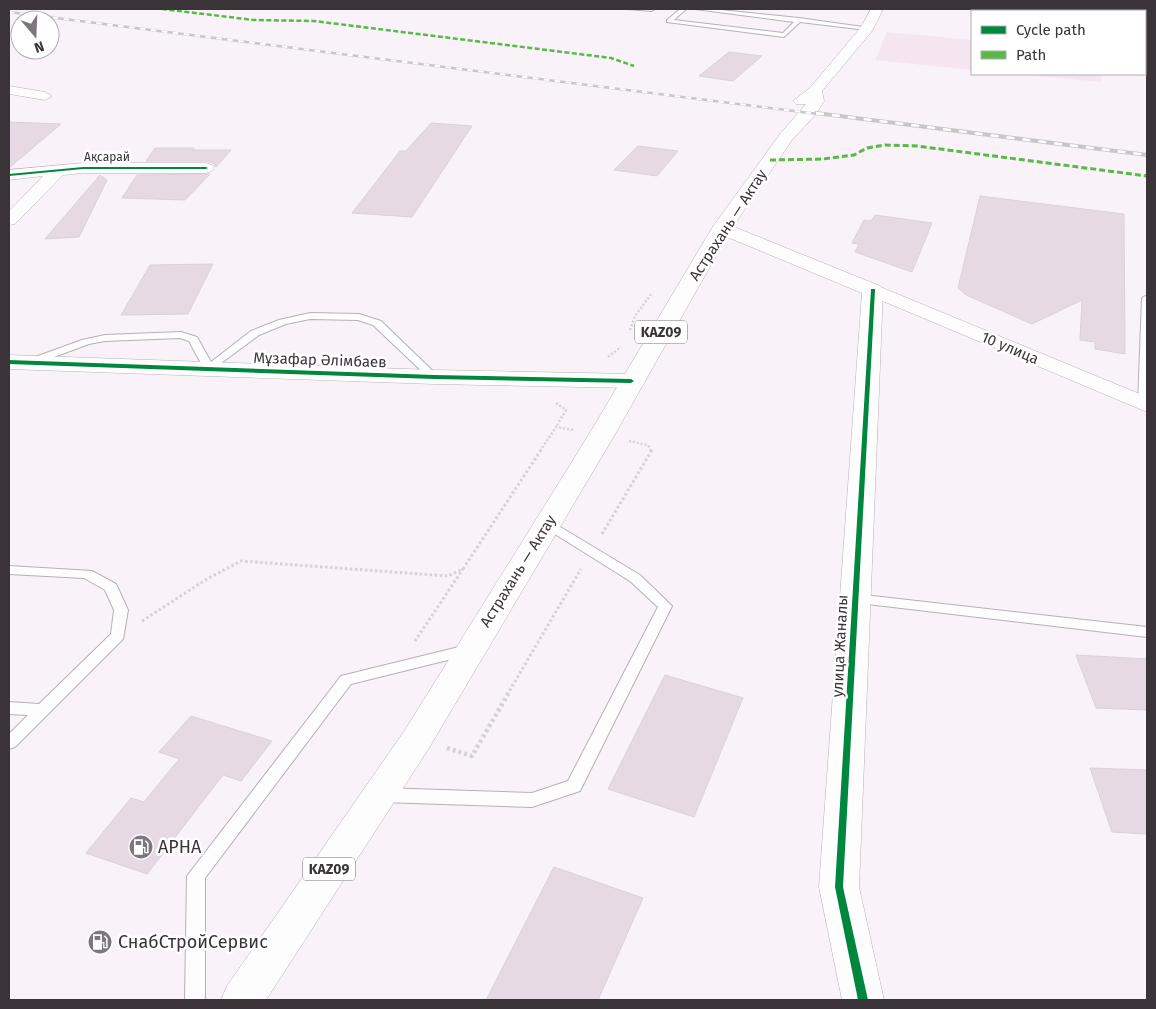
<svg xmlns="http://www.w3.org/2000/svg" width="1156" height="1009" font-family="'Fira Sans',sans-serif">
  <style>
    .built { fill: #f4e5f1 }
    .building { fill: #e7d9e4; stroke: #d8d3d7 }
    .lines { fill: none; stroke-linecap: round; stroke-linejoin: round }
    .lane-casing { stroke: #b6b0b5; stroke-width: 2 }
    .street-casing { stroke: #b6b0b5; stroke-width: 1 }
    .secondary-casing { stroke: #b6b0b5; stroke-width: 1 }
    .highway-casing { stroke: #b6b0b5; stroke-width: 1 }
    .path-far2 { stroke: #d5d2d4; stroke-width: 2.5; stroke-dasharray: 2 2; stroke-linecap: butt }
    .path-far1 { stroke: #d5d2d4; stroke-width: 3; stroke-dasharray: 2.5 2.5; stroke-linecap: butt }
    .path { stroke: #d5d2d4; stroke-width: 4.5; stroke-dasharray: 3 3; stroke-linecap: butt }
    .lane { fill: #fefdfe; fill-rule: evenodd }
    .street { fill: #fefdfe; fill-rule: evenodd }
    .secondary { fill: #fefdfe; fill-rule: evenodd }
    .highway { fill: #fefdfe; fill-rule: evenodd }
    .rail-far1-casing { stroke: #c9c6c8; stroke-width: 2.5 }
    .rail-casing { stroke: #c9c6c8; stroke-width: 4 }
    .rail-far1 { stroke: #fff; stroke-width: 2; stroke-dasharray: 5.5; stroke-linecap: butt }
    .rail { stroke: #fff; stroke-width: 2.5; stroke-dasharray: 8; stroke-linecap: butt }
    .quiet-far1 { stroke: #58b947; stroke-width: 2.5; stroke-dasharray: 5 2.5; stroke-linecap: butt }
    .quiet { stroke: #58b947; stroke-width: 3; stroke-dasharray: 6 3; stroke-linecap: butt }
    .cycleway-casing { stroke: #fff; stroke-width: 3 }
    .cycleway { fill: #00873e; fill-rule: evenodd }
    .labels { text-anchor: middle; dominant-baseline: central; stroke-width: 5; stroke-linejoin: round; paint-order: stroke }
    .far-street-label { font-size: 12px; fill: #3a3439; stroke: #fff }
    .shield { fill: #fff; stroke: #757174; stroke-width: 1 }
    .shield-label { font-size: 14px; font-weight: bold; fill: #3a3439 }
    .street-label { font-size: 15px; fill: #3a3439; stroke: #fff }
    .near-poi-label { font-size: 18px; fill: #3a3439; stroke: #fff; text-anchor: start }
  </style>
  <rect width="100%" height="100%" fill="#faf2f9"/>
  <path class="built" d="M887 32 972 40V70L875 60Z
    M1016 74H1101V82Z"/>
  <path class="building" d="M729 52 762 56 733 81 699 76Z
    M9 122 61 124 9 168Z
    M431 123 472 126 412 217 352 213 400 151H406Z
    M638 146 678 151 657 176 614 170Z
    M155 148H194L193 150H231L216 167 213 163 206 161H146Z
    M210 174 185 200 122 198 137 175Z
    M100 175 107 180 79 237 45 239Z
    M980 196 1124 214 1125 354 1095 349V342L1080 340 1082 300 1032 324 966 295 958 288Z
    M875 215 932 223 912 272 855 252 859 244 852 243 864 220 871 221Z
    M213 264 188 314 121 315 150 265Z
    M1076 655 1147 659V710L1096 708Z
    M665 675 743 698 694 817 608 789Z
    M191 716 272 741 241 781 223 775 147 874 86 853 131 798 144 802 179 759 159 752Z
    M1090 768 1147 770V834L1112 832Z
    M554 867 643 898 598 1000H486Z"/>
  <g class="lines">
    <defs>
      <path id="lane" d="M627 9H655L652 11Z
        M680 9H686L674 20 783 33 794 22 695 9H711L799 18 870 28 867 30 800 22 784 37 667 22V20Z
        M1034 9H1047L1054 11H1041Z
        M1145 16H1147V20H1145Z
        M1147 295V407H1144L1138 404 1142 298Z
        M310 313 359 314 381 321 439 377 434 380 430 379 373 325 358 320 310 319 286 324 259 335 209 372 204 369 189 341 180 338 105 341 89 344 35 364 31 365 26 362 27 360 82 340 105 335 181 332 197 337 211 362 251 331 279 320Z
        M547 519 640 575 672 606 580 791 532 807 382 802 376 800 374 795 376 790 382 788 532 793 568 781 658 607 630 581 542 526 541 523 542 520Z
        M9 566 92 571 116 584 128 610 123 639 15 747 9 749V734L28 715 9 714V702L39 704 111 634 114 610 105 590 84 578 9 574Z
        M855 594 1147 627V637L850 602 848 599 850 596Z
        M467 645 472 646 474 650 472 654 351 684 205 878V1000H185L187 876 341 676Z"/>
      <path id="street" d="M9 86 45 92 52 96 45 100 9 94Z
        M83 163H206L212 165 214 168 212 171 206 173H83L63 175 15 224 9 225V211L43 176 9 180V170Z
        M873 284 1147 397V412L866 294 863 290 866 286Z"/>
      <path id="secondary" d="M722 222 880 286 883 290 859 887 884 1000H842L819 887 862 293 715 232 712 228 715 224Z
        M9 355 434 370 631 374 639 376 643 381 639 386 631 388 434 384 9 369Z"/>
      <path id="highway" d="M871 9H883L872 31 822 91 824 101 816 114 792 140 732 228 614 436 429 748 266 1000H221L227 986 405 730 588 436 712 228 780 134 806 104H796L793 101 810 88 861 27Z"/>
    </defs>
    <use href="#lane" class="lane-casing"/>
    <use href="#street" class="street-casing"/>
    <use href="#secondary" class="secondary-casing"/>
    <use href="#highway" class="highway-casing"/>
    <path class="path-far2" d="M630 330 635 316 652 293
      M608 357 621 347
      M556 403 566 410 556 427
      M629 441 648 445 651 451
      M540 451 556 427 574 430"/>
    <path class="path-far1" d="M602 534 652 450
      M142 621 207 579 241 561 448 576 463 569 541 450
      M415 641 463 569
      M507 695 581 569"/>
    <path class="path" d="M447 748 472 756 508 694"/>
    <use href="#lane" class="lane"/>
    <use href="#street" class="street"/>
    <use href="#secondary" class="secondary"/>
    <use href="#highway" class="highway"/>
    <defs>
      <path id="rail-far1" d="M9 12 826 115"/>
      <path id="rail" d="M816 113 1147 155"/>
    </defs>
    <use href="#rail-far1" class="rail-far1-casing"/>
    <use href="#rail" class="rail-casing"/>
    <use href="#rail-far1" class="rail-far1"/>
    <use href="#rail" class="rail"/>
    <path class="quiet-far1" d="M162 9 254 20 314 21 611 58 634 66"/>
    <path class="quiet" d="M770 160 823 159 854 155 867 148 885 145 917 146 1147 176"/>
    <defs>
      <path id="cycleway" d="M83 167H206L208 168 206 169H83L9 176V174Z
        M871 289H875V290L843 887 868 1000H858L835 887Z
        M9 360 434 375 631 379 634 381 631 383 434 379 9 364Z"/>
    </defs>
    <use href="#cycleway" class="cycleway-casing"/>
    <use href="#cycleway" class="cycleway"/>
  </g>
  <defs>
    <symbol id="fuel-disc" viewBox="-11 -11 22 22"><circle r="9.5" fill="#7d767c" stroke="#fff"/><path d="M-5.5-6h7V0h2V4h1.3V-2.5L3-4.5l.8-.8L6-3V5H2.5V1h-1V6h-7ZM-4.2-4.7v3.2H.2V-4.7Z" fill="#fff"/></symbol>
  </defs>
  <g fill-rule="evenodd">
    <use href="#fuel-disc" x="127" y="833" width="28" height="28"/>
    <use href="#fuel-disc" x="86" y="928" width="28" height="28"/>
  </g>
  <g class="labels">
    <g class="far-street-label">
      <text x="107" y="157">Ақсарай</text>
    </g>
    <g class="shield">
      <rect x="635" y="320.5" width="52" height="23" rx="4"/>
      <rect x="303" y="857.5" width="52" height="23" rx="4"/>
    </g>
    <g class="shield-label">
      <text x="661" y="332">KAZ09</text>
      <text x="329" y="869">KAZ09</text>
    </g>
    <g class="street-label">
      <text transform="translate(728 225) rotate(-57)">Астрахань — Актау</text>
      <text transform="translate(1010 348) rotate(23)">10 улица</text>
      <text transform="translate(320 360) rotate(2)">Мұзафар Әлімбаев</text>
      <text transform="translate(518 571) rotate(-58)">Астрахань — Актау</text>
      <text transform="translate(840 646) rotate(-87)">улица Жаналы</text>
    </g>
    <g class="near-poi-label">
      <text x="158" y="847">АРНА</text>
      <text x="118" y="942">СнабСтройСервис</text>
    </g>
  </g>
  <rect width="1156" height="1009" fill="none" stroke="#3a3439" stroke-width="20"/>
  <rect x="971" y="10" width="175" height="65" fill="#ffffff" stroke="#b0aeb0"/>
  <rect x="981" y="26" width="25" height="8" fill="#00873e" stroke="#b0aeb0"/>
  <text x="1016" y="35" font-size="15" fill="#3a3439">Cycle path</text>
  <rect x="981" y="51" width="25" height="8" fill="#58b947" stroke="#b0aeb0"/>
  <text x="1016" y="60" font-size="15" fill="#3a3439">Path</text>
  <g transform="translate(35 35) rotate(161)"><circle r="24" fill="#ffffff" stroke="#b0aeb0"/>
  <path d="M0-4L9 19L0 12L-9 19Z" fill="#7d767c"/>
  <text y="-8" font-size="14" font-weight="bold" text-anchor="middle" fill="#3a3439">N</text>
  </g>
</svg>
